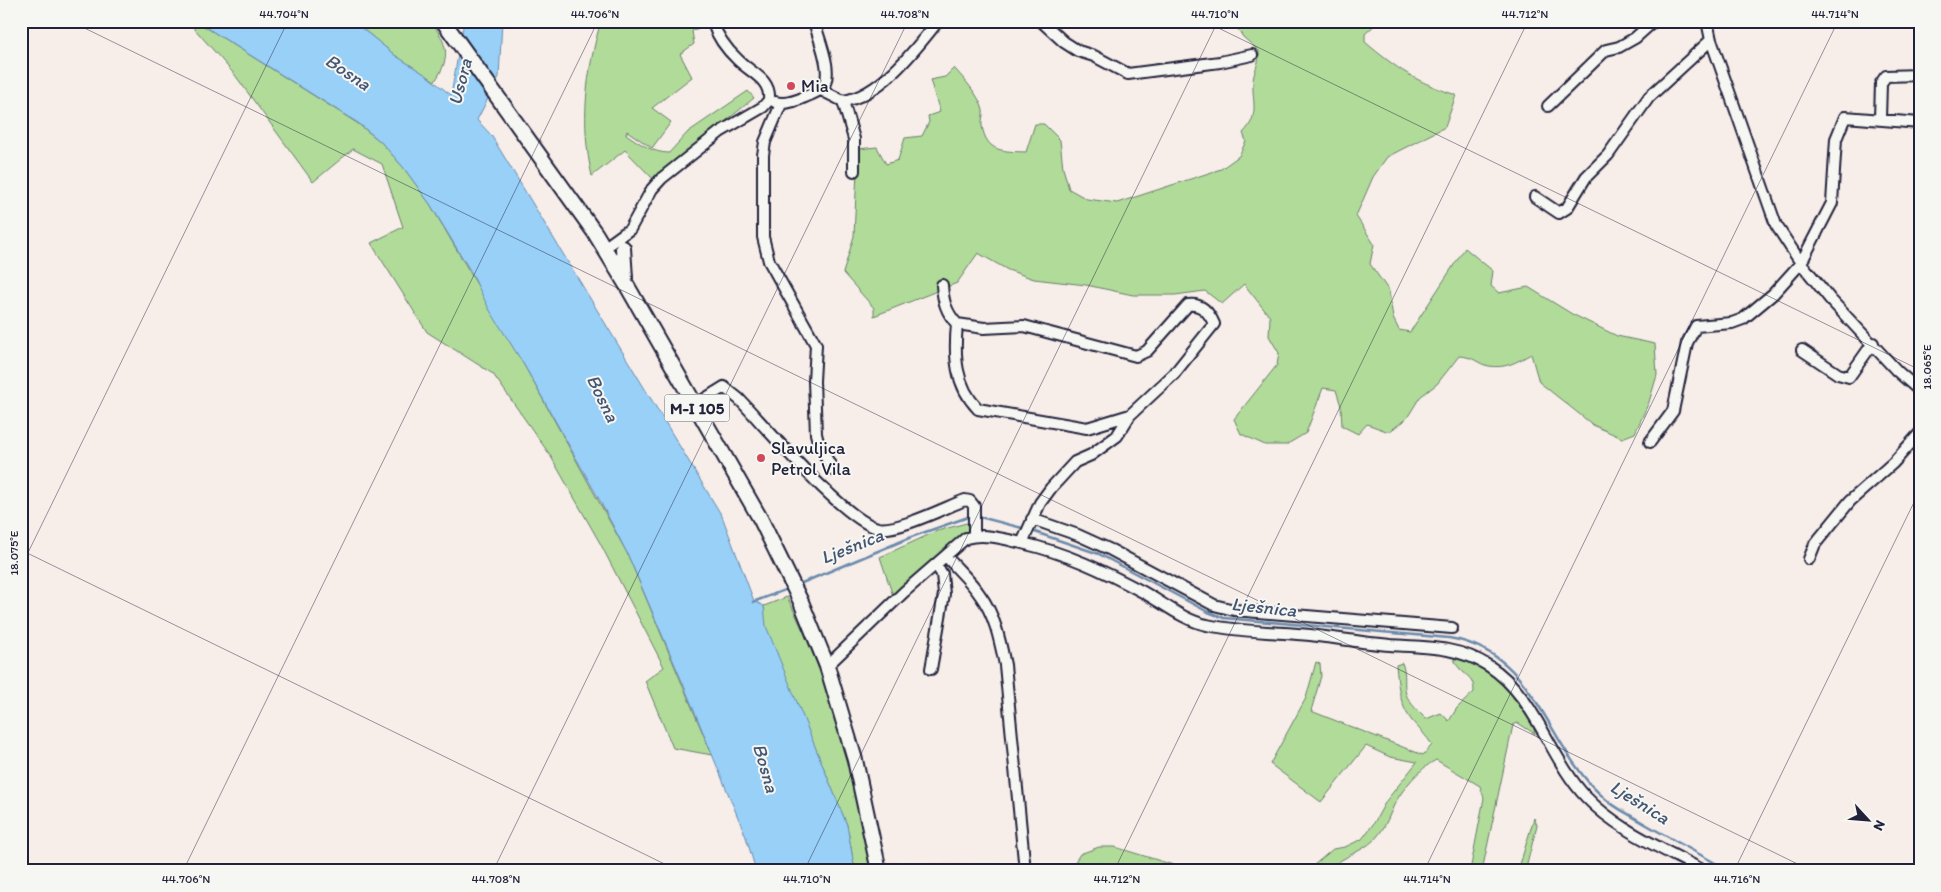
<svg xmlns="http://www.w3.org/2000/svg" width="1941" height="892" font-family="Itim,sans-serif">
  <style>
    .built { fill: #f8e2de }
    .green { fill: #b0db99; stroke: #697e6a }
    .water { fill: #98d0f7; stroke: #698aac }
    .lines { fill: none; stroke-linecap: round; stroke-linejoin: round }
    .stream { stroke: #698aac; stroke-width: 2.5 }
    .minor-casing { stroke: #22223b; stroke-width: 14 }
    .major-casing { stroke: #22223b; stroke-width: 18 }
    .minor { stroke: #f6f6f2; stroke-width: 10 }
    .major { stroke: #f6f6f2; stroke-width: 14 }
    .ticks { fill: none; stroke: #22223b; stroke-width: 1; stroke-opacity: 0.45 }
    .poi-dot { fill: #d1495b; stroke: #f6f6f2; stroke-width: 2 }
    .labels { text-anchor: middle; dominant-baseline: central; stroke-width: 4; stroke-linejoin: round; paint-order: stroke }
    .shield { fill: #f6f6f2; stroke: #626272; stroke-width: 1 }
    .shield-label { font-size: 16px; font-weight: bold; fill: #22223b }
    .poi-label { font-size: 18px; fill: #22223b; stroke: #f6f6f2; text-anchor: start }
    .water-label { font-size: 19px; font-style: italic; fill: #455673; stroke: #f6f6f2 }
    .neatline { fill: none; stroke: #22223b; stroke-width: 2 }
    .ticks-label { font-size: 12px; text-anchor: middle; fill: #22223b }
  </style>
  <rect width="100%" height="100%" fill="#f7ede9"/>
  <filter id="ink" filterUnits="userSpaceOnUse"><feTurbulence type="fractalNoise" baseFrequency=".02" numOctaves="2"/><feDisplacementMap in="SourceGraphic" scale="10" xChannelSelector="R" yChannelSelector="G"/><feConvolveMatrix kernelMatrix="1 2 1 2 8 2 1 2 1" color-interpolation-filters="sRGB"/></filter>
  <g filter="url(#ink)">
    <path class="built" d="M885 861 1020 864 1021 871H886Z"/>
    <path class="green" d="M183 21H196L357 123 381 142 403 167 430 204 524 365 627 553 712 755 673 748 645 681 664 667 600 543 550 455 493 374 427 332 371 243 403 227 382 164 353 149 313 182 235 75 193 27Z
      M353 21H431C447 44 452 56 435 81L396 56Z
      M601 21H708L709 23 692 31 694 44 680 54 692 77 652 108 671 122 652 148 627 131 626 134C639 143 653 153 669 153L688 132 748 91 754 98 654 180 625 150 592 176C580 124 586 72 601 21Z
      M1233 21H1379L1365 34V42C1397 69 1416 82 1456 95L1445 127 1387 157 1373 177 1356 216 1374 244 1370 264 1389 291 1393 318 1399 330 1410 332 1465 248 1493 271 1491 286 1499 293 1528 287 1572 314 1617 336 1655 344 1657 375 1649 402 1635 433 1622 438 1593 425 1539 382 1531 354C1517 362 1505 369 1489 366 1477 364 1476 357 1459 356L1437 384 1420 397 1407 418 1389 432 1367 424 1358 434 1342 426 1341 406 1336 390 1323 388 1306 433 1286 445H1265L1241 434 1234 419 1277 365 1279 353 1269 336 1270 317 1244 284 1222 304 1205 291 1175 295H1133L1086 285 1034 279 1008 270 978 253 957 283 874 316V308L843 273 854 236 858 149 877 147 886 164 898 160 905 138 922 136 929 122 928 116 940 112 930 80 945 77 954 68C964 79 979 95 983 110 984 115 981 121 982 126 987 153 1003 151 1026 152L1035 124H1044L1060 140 1063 168 1069 189 1087 199 1117 203 1221 169 1239 156 1246 141 1243 133C1260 116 1252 102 1253 83 1253 71 1260 64 1259 51L1243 37Z
      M970 522 969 530 965 534 954 540 942 554 893 596 880 557 937 531Z
      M787 597C832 686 854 773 871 871H855L847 825 765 626 764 606Z
      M1452 654 1482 667 1499 678 1533 725 1535 734 1518 723 1513 725 1482 871H1470L1484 798 1480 786 1436 760C1419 769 1403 788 1394 805 1390 814 1386 825 1380 833 1367 852 1342 855 1327 871H1307L1333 849 1345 847 1362 839 1374 823 1386 801 1417 762 1390 757 1366 746 1321 802 1270 764 1306 698 1316 662 1320 664 1321 676 1311 711 1423 755 1432 745C1427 736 1419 729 1412 721 1399 704 1398 685 1396 665L1402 663C1407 675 1403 684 1406 694 1409 703 1420 713 1426 719L1441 713 1449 721 1457 708 1474 692C1474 678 1468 677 1460 669 1456 665 1454 659 1452 654Z
      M1534 818 1537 825 1526 868 1525 871H1518Z
      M1099 847H1115L1193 871H1146L1101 863 1092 866 1090 871H1069L1080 854Z"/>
    <path class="water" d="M196 21H353L396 56 426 75 451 95 464 21H502L499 77 477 120 491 135 722 516 754 601 764 606 766 626 847 825 855 871H756L746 837 684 686 627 553 599 499 524 365 489 309 471 272 430 204 403 167 381 142 358 123Z"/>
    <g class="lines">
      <path class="stream" d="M976 516 1026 529
        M1032 531 1099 554 1208 612 1224 618 1449 638C1537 652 1545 745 1602 796 1613 807 1627 813 1640 821 1669 838 1700 854 1729 871
        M797 585 914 536 971 516
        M753 602 790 588"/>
      <defs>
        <path id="minor" d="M712 21C717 36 726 49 738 60 751 73 771 79 769 100
          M1041 21 1064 42 1078 51 1094 56 1128 74 1220 62 1252 55
          M1707 21 1711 40 1776 225 1801 263 1830 299 1897 371 1920 391
          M821 90 843 101C880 96 915 50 938 21
          M843 101 854 139V171
          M775 102C784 105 796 101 805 97 810 95 818 92 822 88 835 74 818 38 814 21
          M781 104 765 142 763 155V237L769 261 816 345 814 381 816 434 819 445 833 470
          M1548 106 1606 50 1619 47 1635 38 1654 21
          M1880 119 1881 83 1886 76 1920 75
          M1535 197 1559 213 1567 208 1586 177 1608 155 1649 97 1711 40
          M604 248 630 229 652 189 662 178 720 132 763 107 769 100
          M957 324C954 356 955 385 978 409L1087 428 1130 415
          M1802 350 1838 374 1849 377 1873 343
          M695 405 724 387 739 399C765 426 845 521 878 528 897 532 946 507 965 500L970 501 974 506V535
          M1650 442 1673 411 1687 343 1696 326 1732 323 1743 319 1773 294 1801 263 1832 203 1836 139 1845 117 1920 123
          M1032 519 1078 535 1111 550 1214 605 1234 610 1452 628
          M1022 543C1066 553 1104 571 1143 592 1163 603 1185 621 1207 625 1241 632 1276 632 1310 635 1337 638 1363 643 1390 645 1425 647 1458 646 1489 666 1536 696 1549 758 1586 797 1617 830 1664 849 1704 871
          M946 556C957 569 971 581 980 595 995 615 1000 641 1005 665L1025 871
          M1809 559 1815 544 1850 501 1893 463 1920 433
          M827 666 904 592 966 538C985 533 1004 539 1022 543L1040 503 1051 488 1075 462 1091 455 1117 436 1130 415 1174 374 1214 324C1209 312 1201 303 1188 305L1147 351 1136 356 1024 326 984 328 957 324C946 312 943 301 942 285
          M931 669 944 594 942 574 936 565"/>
        <path id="major" d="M443 21 595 233 626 284 761 520 801 602 827 666 855 760 879 871
          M623 248 625 278"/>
      </defs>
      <use href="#minor" class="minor-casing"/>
      <use href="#major" class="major-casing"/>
      <use href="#minor" class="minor"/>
      <use href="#major" class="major"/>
    </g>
  </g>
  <path class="ticks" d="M70 21 1812 871M1204 21 1920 370M21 550 679 871M21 567 288 21M183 871 598 21M493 871 908 21M804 871 1218 21M1114 871 1528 21M1424 871 1838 21M1734 871 1920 490"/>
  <g class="poi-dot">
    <circle cx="791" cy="86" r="5"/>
    <circle cx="761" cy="458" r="5"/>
  </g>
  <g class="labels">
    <rect class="shield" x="664.5" y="394.5" width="65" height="27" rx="4"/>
    <g class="shield-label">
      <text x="697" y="408">M-I 105</text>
    </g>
    <g class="poi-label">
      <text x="801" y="86">Mia</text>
      <text x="771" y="448">Slavuljica<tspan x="771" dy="21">Petrol Vila</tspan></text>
    </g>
    <g class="water-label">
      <text transform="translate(348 72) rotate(34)">Bosna</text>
      <text transform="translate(460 82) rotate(-76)">Usora</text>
      <text transform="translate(603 398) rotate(64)">Bosna</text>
      <text transform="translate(852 546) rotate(-22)">Lješnica</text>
      <text transform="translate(1264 607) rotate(6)">Lješnica</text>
      <text transform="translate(766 768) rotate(74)">Bosna</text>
      <text transform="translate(1640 802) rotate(32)">Lješnica</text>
    </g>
  </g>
  <rect width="1941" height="892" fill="none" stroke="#f6f6f2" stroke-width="55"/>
  <g transform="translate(1868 820) rotate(116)" stroke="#f6f6f2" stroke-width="4" paint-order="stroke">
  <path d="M0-4L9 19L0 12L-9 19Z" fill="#22223b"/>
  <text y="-8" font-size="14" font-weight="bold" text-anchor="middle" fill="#22223b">N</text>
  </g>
  <rect x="28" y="28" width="1886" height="836" class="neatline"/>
  <g class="ticks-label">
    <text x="284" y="18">44.704°N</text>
    <text x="595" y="18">44.706°N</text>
    <text x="905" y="18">44.708°N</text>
    <text x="1215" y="18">44.710°N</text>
    <text x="1525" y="18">44.712°N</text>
    <text x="1835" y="18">44.714°N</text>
    <text transform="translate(1927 367) rotate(-90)" y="4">18.065°E</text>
    <text transform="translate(14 553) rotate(-90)" y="4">18.075°E</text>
    <text x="186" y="883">44.706°N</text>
    <text x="496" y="883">44.708°N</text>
    <text x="807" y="883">44.710°N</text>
    <text x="1117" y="883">44.712°N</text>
    <text x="1427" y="883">44.714°N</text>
    <text x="1737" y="883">44.716°N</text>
  </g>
</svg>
